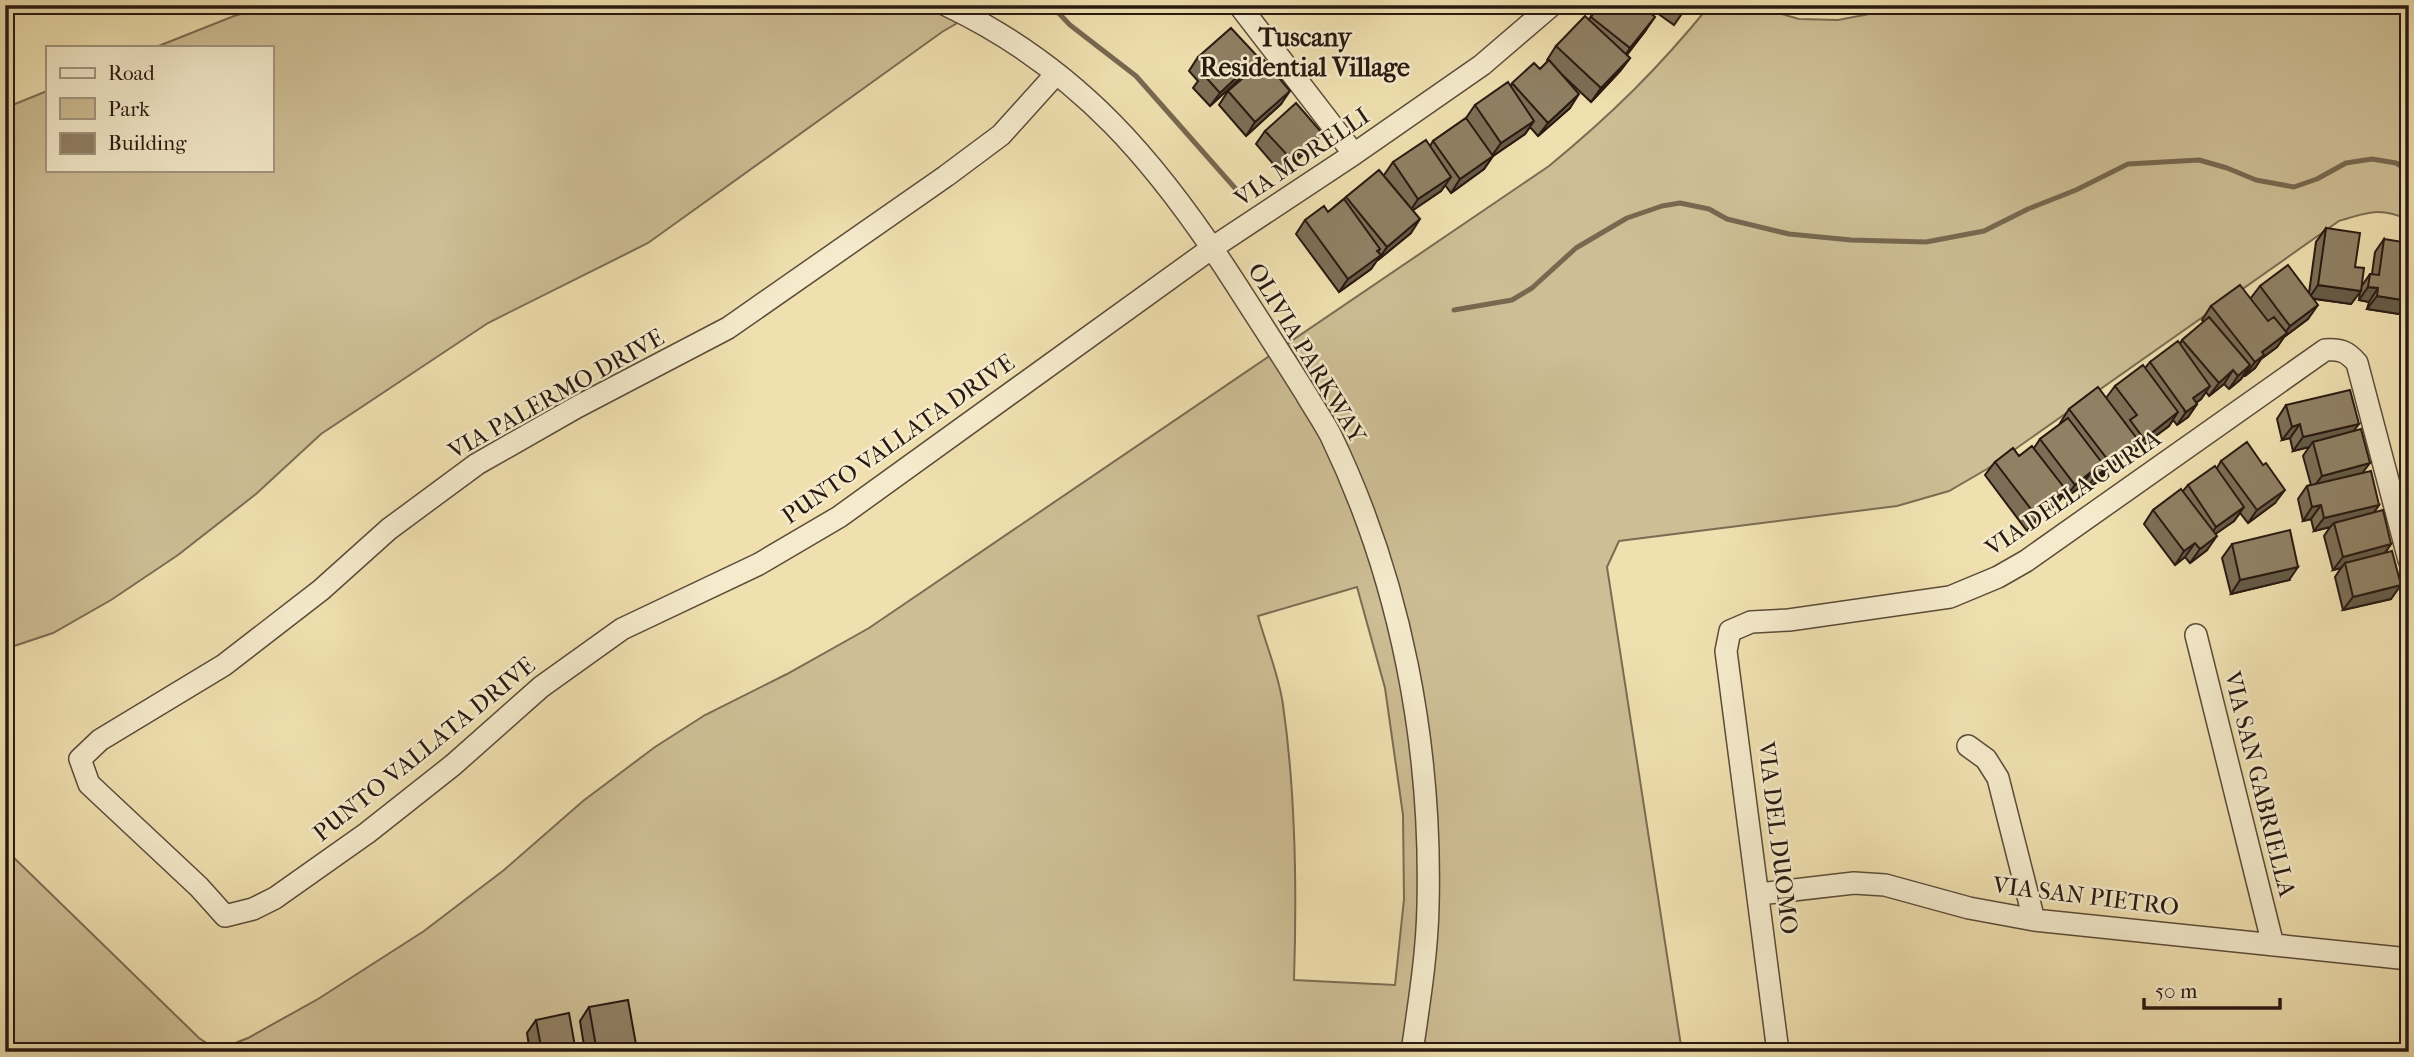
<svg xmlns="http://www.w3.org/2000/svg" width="2414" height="1057" font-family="'IM FELL French Canon',serif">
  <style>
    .green { fill: #cebe95; stroke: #7c6c53; stroke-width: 2; fill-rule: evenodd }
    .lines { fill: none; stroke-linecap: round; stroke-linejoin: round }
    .stream { stroke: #786850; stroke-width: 5 }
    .street-casing { stroke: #5b4b39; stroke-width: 24 }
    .street { stroke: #f5ebcc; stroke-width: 21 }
    .wall { fill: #7c6e56; stroke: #291911; stroke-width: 2 }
    .shaded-wall { fill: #655a46; stroke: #291911; stroke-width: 2 }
    .building { fill: #908064; stroke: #291911; stroke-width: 2 }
    .labels { text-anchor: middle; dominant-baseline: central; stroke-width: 5; stroke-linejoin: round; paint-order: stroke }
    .street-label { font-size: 24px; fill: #291911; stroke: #f5ebcc }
    .neighbourhood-label { font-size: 26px; font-weight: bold; fill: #291911; stroke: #f5ebcc }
  </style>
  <rect width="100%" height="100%" fill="#f0e0b0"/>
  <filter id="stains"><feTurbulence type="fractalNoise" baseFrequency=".00286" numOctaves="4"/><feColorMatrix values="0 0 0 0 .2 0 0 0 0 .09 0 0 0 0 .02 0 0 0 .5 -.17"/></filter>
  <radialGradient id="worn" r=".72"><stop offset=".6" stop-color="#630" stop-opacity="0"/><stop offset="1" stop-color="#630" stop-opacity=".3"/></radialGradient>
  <path class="green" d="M273 5H988L942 32 648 243 488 323 321 434 256 494 178 555 111 600 53 633 5 649V108L47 91V170H271V47H156L234 16Z
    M1710 5H1750L1799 19 1838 20 1885 11 1900 5H2409V220C2381 207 2367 212 2339 221L1987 469 1949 491 1897 506 1619 541 1607 567 1682 1052H5V849L199 1038 211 1046 225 1047 248 1038 318 999 424 931 504 870 583 801 655 747 705 715 787 674 869 628 1549 166C1611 115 1659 68 1710 5ZM1357 587 1385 688 1403 815 1404 899 1395 985 1294 980C1297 888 1296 795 1283 705 1279 675 1266 645 1258 616Z"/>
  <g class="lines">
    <path class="stream" d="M1051 5 1070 25 1136 76 1242 196
      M1454 310 1512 300 1532 288 1576 248 1627 218 1662 206 1680 203 1709 209 1727 219 1789 234 1851 240 1926 242 1984 231 2028 209 2076 190 2128 164 2199 160 2227 168 2256 180 2294 187 2317 179 2346 163 2372 159 2396 163 2409 171"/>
    <defs>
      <path id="street" d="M946 5C1079 68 1159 164 1237 286 1260 322 1283 357 1306 394 1314 408 1324 422 1331 436 1401 581 1432 746 1428 906 1427 955 1419 1003 1412 1052
        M1239 5 1354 154
        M1056 74 1001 135 946 176 728 328 577 407 477 464 389 529 321 590 224 665 100 740 80 759 89 784 199 887 225 916 253 909 275 898 367 833 453 765 541 687 622 629 759 564 839 517 1212 248 1354 154 1482 65 1552 5
        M2196 635 2273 945
        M1968 746 1986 759 1998 778 2034 920
        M1759 894 1854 883 1885 885 1969 908 2034 920 2409 959
        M1778 1052 1726 651 1730 631 1751 622 1789 620 1950 597 1998 577 2026 561 2325 350C2340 349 2347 351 2357 363L2409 560"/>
    </defs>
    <use href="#street" class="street-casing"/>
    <use href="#street" class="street"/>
  </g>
  <path class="wall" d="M1599 5 1646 30 1627 55 1630 58 1620 71 1591 102 1555 68 1570 108 1538 136 1530 127 1525 134 1493 156 1484 169 1451 193 1445 185 1441 191 1413 210 1411 233 1378 260H1377L1371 269 1339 292 1296 234 1305 220 1328 212 1346 197 1384 175 1393 162 1430 146 1433 141 1466 118 1475 105 1540 69 1548 61 1547 60 1556 46 1589 19Z
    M1646 5H1688L1674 25Z
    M1198 57 1248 71 1210 106 1193 88 1198 81 1189 71Z
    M1228 91 1281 104 1246 136 1219 105Z
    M1265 131 1322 133 1312 146 1282 174 1256 144Z
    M2326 228 2355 267 2361 287 2370 274H2372L2375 252 2384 239 2399 314 2367 309 2369 302 2359 300 2360 291 2351 304 2314 299 2308 319 2284 337 2277 347 2261 359 2255 368 2245 376 2244 375 2241 379 2229 389 2224 384 2209 396 2206 392 2201 399 2196 403 2197 404 2188 417 2177 425 2173 420 2169 426 2134 452 2131 449 2128 453 2117 462 2112 469 2101 477 2100 476 2097 482 2085 490 2082 486 2065 498 2063 495 2057 504 2044 514 2037 523 2027 531 1985 475 1995 462 2019 456 2034 448 2040 439 2061 424 2060 423 2069 409 2106 398 2115 386 2145 368 2150 362 2180 344 2182 340 2204 322 2202 320 2211 306 2250 299 2260 286 2309 293 2316 242Z
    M2409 375V398L2403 383Z
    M2286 405 2353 431 2363 473 2379 505 2374 512 2391 544 2385 553 2391 599 2343 610 2335 577 2341 568 2333 570 2324 536 2330 527 2314 531 2311 519 2303 521 2298 499 2307 486 2311 485 2303 456 2309 447 2293 451 2290 438 2282 440 2277 419Z
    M2221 461 2275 503 2248 523 2240 513 2234 521 2215 534 2207 550 2190 563 2185 557 2175 565 2144 524 2153 510 2183 491 2188 485 2217 468Z
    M2232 544 2289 580 2231 594 2222 558Z
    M589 1007 637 1050 636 1052H585L580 1021Z
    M536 1020 576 1052H530L527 1033Z"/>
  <path class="shaded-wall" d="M1655 17 1646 30 1621 62 1630 48Z
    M1258 57 1248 71 1210 106 1220 93Z
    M1630 58 1620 71 1591 102 1601 88Z
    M1290 91 1281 104 1246 136 1255 122Z
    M1579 94 1570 108 1538 136 1548 123Z
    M1534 121 1525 134 1493 156 1484 169 1451 193 1460 179 1491 157 1501 143Z
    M1322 133 1312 146 1282 174 1292 160Z
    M1451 177 1441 191 1409 213 1418 199Z
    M1420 219 1411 233 1378 260 1387 247Z
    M1380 249 1371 262 1381 255 1371 269 1339 292 1348 279Z
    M2318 285 2361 291 2351 304 2309 298Z
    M2368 287 2378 288 2369 302 2359 300Z
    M2377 296 2409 301 2399 314 2367 309Z
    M2318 305 2308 319 2284 337 2277 347 2261 359 2255 368 2245 376 2262 352 2283 336 2290 326Z
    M2250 365 2241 379 2229 389 2238 376Z
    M2233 370 2224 384 2209 396 2219 383Z
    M2210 386 2201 399 2184 412 2193 398Z
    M2197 404 2188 417 2177 425 2186 412Z
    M2178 412 2169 426 2134 452 2144 439Z
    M2300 424 2290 438 2282 440 2292 427Z
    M2359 424 2349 437 2313 442 2309 447 2293 451 2303 437Z
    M2138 440 2128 453 2117 462 2112 469 2101 477 2119 454Z
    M2370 463 2360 476 2312 489 2322 476Z
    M2106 468 2097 482 2085 490 2095 477Z
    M2091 472 2082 486 2065 498 2075 485Z
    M2066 490 2057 504 2044 514 2037 523 2027 531 2045 507Z
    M2285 490 2275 503 2248 523 2257 510Z
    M2321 505 2311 519 2303 521 2312 507Z
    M2379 505 2370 518 2334 523 2330 527 2314 531 2324 518Z
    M2244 507 2234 521 2207 540 2216 527Z
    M2217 536 2207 550 2190 563 2200 549Z
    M2195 543 2185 557 2175 565 2184 551Z
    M2391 544 2382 557 2345 563 2341 568 2333 570 2343 557Z
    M2298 567 2289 580 2231 594 2240 580Z
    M2401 585 2391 599 2343 610 2353 597Z"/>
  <path class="building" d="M1599 5H1641L1655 17 1630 48 1591 17Z
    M1675 5H1688L1683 11Z
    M1585 16 1630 58 1601 88 1556 46Z
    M1231 28 1258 57 1220 93 1203 74 1209 68 1198 57Z
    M1264 60 1290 91 1255 122 1228 91Z
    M1549 60 1579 94 1548 123 1512 83 1534 63 1540 69Z
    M1508 82 1534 121 1501 143 1475 105Z
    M1296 103 1322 133 1292 160 1265 131Z
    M1466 118 1493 156 1460 179 1433 141Z
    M1426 140 1451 177 1418 199 1393 162Z
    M1379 170 1420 219 1387 247 1346 197Z
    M1344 199 1380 249 1377 251 1381 255 1348 279 1305 220 1324 206 1328 212Z
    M2326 228 2360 233 2355 267 2364 268 2361 291 2318 285Z
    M2384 239 2409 243V301L2377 296 2378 288 2368 287 2370 274 2379 275Z
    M2288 265 2318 305 2290 326 2260 286Z
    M2240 285 2268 321 2274 317 2287 333 2262 352 2264 355 2255 362 2211 306Z
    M2209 317 2250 365 2238 376 2233 370 2219 383 2182 340Z
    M2178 341 2210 386 2193 398 2197 404 2186 412 2150 362Z
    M2143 365 2178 412 2144 439 2130 420 2137 415 2115 386Z
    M2098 387 2138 440 2119 454 2121 456 2111 464 2069 409Z
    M2350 390 2359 424 2303 437 2300 424 2292 427 2286 405Z
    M2068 418 2106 468 2095 477 2091 472 2075 485 2040 439Z
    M2361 429 2370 463 2322 476 2313 442Z
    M2247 442 2263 465 2266 463 2285 490 2257 510 2221 461Z
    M2032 446 2066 490 2045 507 2047 509 2037 517 1995 462 2013 448 2019 456Z
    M2215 466 2244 507 2216 527 2188 485Z
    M2371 471 2379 505 2324 518 2321 505 2312 507 2307 486Z
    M2181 489 2217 536 2200 549 2195 543 2184 551 2153 510Z
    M2383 510 2391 544 2343 557 2334 523Z
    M2290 530 2298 567 2240 580 2232 544Z
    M2392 551 2401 585 2353 597 2345 563Z
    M628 1000 637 1050 626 1052H597L589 1007Z
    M569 1013 576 1052H542L536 1020Z"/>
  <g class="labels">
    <g class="street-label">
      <text transform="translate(1302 157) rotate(-34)">VIA MORELLI</text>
      <text transform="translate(1307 353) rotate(59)">OLIVIA PARKWAY</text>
      <text transform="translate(556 394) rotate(-29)">VIA PALERMO DRIVE</text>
      <text transform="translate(898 439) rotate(-35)">PUNTO VALLATA DRIVE</text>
      <text transform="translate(2073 493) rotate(-34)">VIA DELLA CURIA</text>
      <text transform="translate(424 749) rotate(-39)">PUNTO VALLATA DRIVE</text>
      <text transform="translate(2260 784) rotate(76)">VIA SAN GABRIELLA</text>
      <text transform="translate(1778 838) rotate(83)">VIA DEL DUOMO</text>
      <text transform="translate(2086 896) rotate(7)">VIA SAN PIETRO</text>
    </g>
    <g class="neighbourhood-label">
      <text x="1305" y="37">Tuscany<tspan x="1305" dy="30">Residential Village</tspan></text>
    </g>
  </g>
  <rect width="2414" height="1057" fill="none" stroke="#f0e0b0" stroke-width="28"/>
  <rect x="7" y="7" width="2400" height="1043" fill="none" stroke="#291911" stroke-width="3.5"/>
  <rect x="14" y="14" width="2386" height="1029" fill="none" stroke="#291911" stroke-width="2"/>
  <rect x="46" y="46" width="228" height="126" fill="#f5ebcc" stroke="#a39781" stroke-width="2"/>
  <rect x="60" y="68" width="35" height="10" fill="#f5ebcc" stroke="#a39781" stroke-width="2"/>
  <text x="108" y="80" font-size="21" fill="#291911">Road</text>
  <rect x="60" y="98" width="35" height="21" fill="#cebe95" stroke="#a39781" stroke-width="2"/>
  <text x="108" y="116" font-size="21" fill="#291911">Park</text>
  <rect x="60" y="133" width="35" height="21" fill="#908064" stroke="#a39781" stroke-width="2"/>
  <text x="108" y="150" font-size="21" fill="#291911">Building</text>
  <path d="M2144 998v10h136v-10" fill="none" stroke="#291911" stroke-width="3.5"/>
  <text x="2155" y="998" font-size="21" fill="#291911" stroke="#f5ebcc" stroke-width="5" paint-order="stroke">50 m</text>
  <rect width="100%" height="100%" filter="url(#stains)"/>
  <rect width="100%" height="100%" fill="url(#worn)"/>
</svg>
